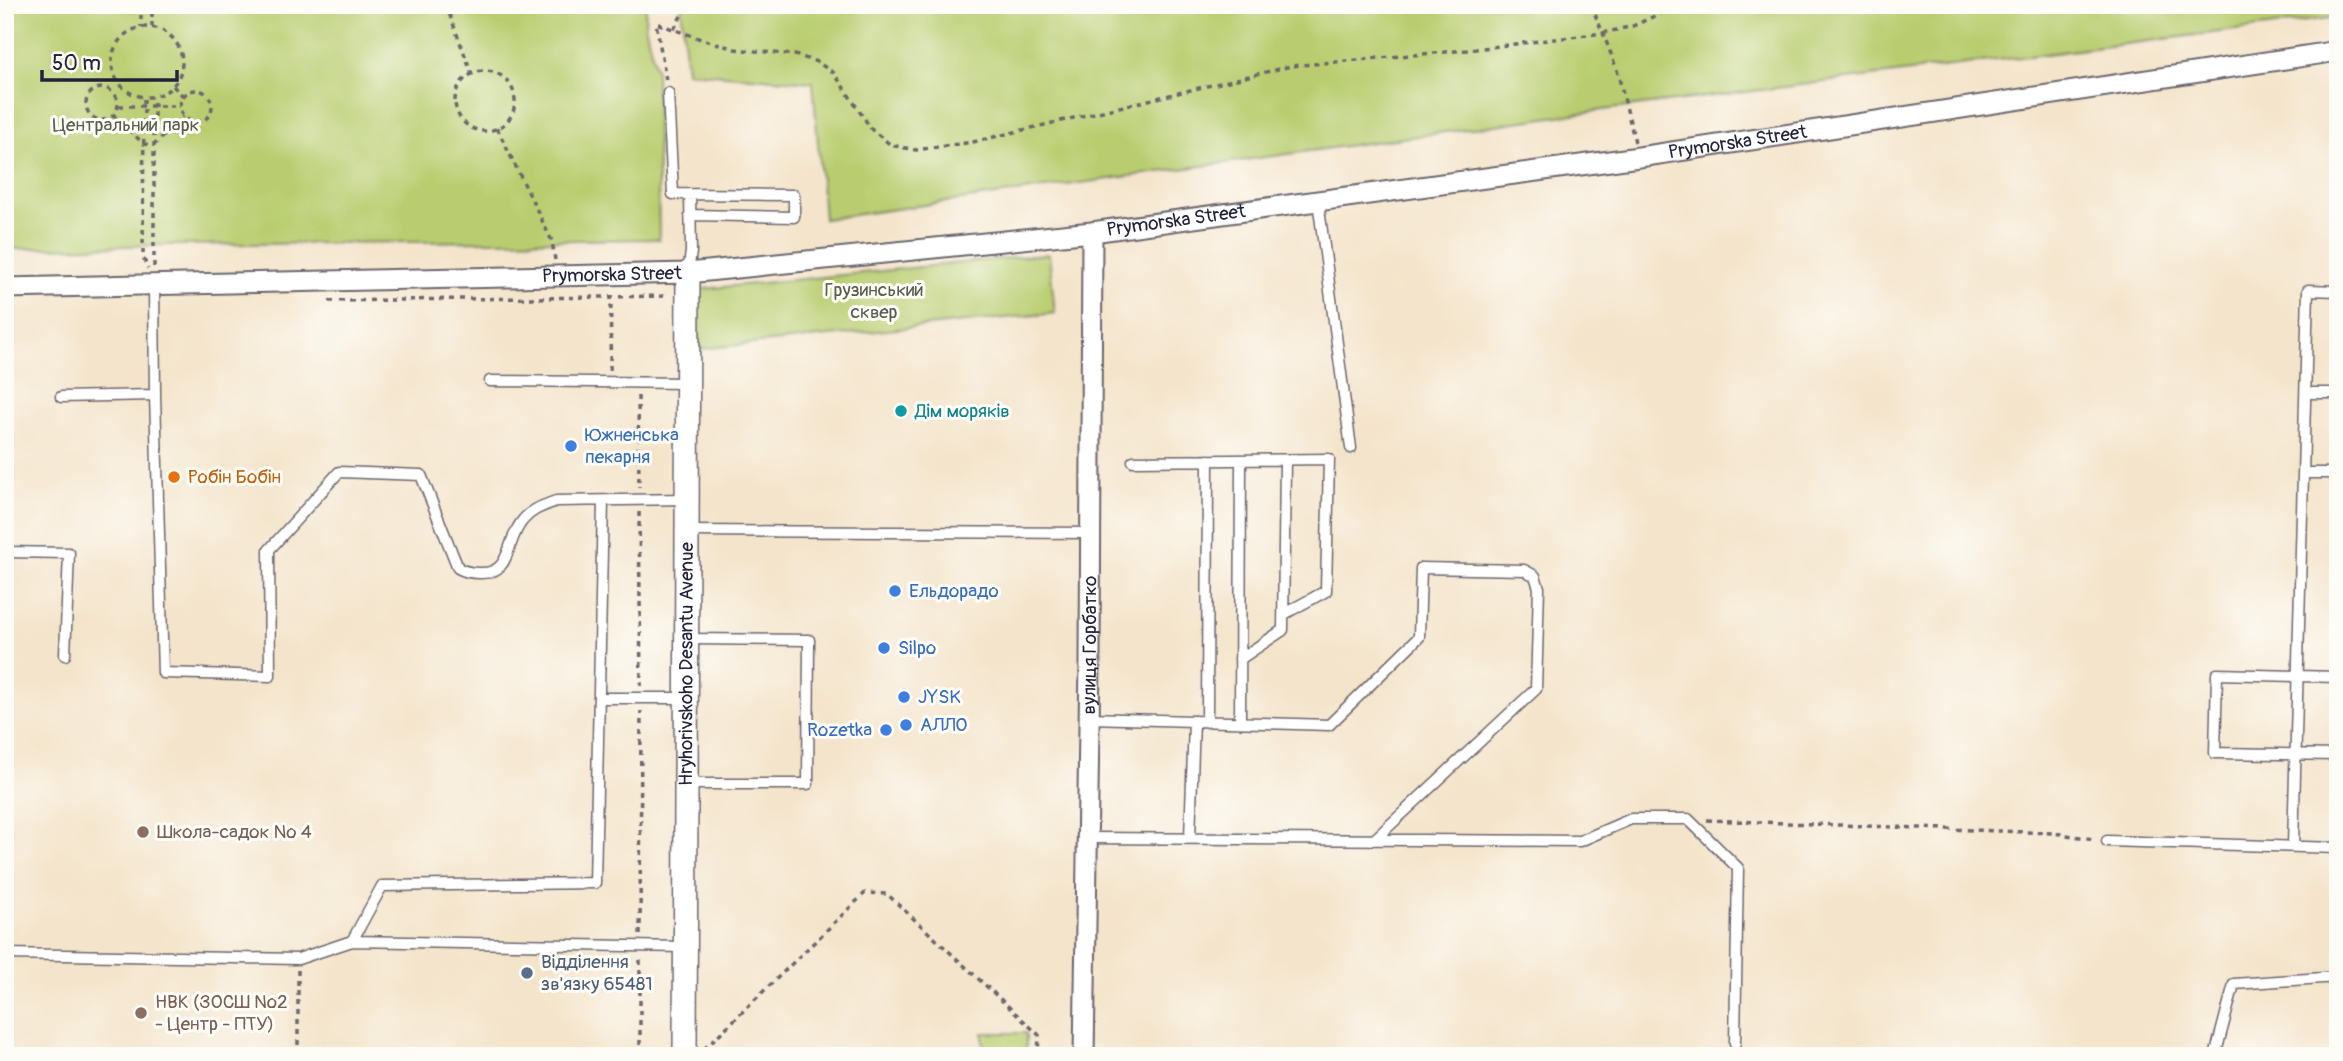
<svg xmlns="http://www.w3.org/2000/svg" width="2343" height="1061" font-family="Pangolin,sans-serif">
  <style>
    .green { fill: #b9cd70; stroke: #6e7856; stroke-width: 2 }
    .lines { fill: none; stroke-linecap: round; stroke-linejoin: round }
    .service-casing { stroke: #6c666d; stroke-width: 13 }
    .minor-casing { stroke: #6c666d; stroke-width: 23 }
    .tertiary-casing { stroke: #6c666d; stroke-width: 26 }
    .path { stroke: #6c666d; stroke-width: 3.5; stroke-dasharray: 5 5; stroke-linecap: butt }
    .service { stroke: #fff; stroke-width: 10 }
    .minor { stroke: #fff; stroke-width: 19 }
    .tertiary { stroke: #fff; stroke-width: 23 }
    .culture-dot { fill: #0f9aa8; stroke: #fdfcf7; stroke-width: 2.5 }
    .shop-dot { fill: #3f7fe0; stroke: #fdfcf7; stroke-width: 2.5 }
    .food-dot { fill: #e8710a; stroke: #fdfcf7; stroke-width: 2.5 }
    .education-dot { fill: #8d6e63; stroke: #fdfcf7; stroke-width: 2.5 }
    .service-dot { fill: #5c6f8a; stroke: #fdfcf7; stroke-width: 2.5 }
    .labels { text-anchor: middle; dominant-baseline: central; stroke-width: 6; stroke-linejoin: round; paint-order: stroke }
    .park-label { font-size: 19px; fill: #575e4e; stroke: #fdfcf7 }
    .street-label { font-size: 19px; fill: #22223b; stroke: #fdfcf7 }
    .culture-label { font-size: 19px; fill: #0d838f; stroke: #fdfcf7; text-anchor: start }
    .shop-label { font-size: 19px; fill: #366cbe; stroke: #fdfcf7; text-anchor: start }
    .food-label { font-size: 19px; fill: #c56008; stroke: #fdfcf7; text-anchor: start }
    .education-label { font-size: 19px; fill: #785e54; stroke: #fdfcf7; text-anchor: start }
    .service-label { font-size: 19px; fill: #4e5e75; stroke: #fdfcf7; text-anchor: start }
  </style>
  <rect width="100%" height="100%" fill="#fdfcf7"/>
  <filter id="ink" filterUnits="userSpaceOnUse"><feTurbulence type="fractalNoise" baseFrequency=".0143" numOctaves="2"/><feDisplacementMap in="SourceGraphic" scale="14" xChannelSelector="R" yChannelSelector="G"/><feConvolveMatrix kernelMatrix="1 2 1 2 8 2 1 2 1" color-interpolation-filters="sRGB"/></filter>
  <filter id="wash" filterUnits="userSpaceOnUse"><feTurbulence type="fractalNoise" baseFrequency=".00686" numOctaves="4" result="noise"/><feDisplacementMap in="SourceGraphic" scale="28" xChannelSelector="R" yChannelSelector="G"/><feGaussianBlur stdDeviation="1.57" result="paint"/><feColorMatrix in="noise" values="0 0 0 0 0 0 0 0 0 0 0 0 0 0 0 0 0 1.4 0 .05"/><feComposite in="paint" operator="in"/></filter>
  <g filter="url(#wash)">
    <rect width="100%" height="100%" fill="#f4e4cb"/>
    <path class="green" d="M5 5H646L645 25 656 71 659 239 169 245 5 249Z
      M681 5H2338V17L1595 111 824 219 813 82 687 72Z
      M1049 254 1055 313 700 349 694 290Z
      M983 1033H1026V1056H983Z"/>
  </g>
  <g filter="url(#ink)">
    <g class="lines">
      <defs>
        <path id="service" d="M668 93 673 194 794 195V217L690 215
          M1318 201 1351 448
          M688 272 691 252 690 194
          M154 284 155 395 163 673 270 676 269 550 339 472 421 475 458 568C465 572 470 573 479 573 513 575 505 540 523 520 532 509 543 506 556 501L687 499
          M490 381 688 383
          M2307 393H2338
          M61 397 155 395
          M1133 461 1329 459 1326 591 1284 614
          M2305 473H2338
          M688 531 1091 533
          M5 552 69 553 65 655
          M1240 659 1283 630 1285 460
          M2338 677 2217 674 2215 753 2338 755
          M599 698H686
          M1089 718 1329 725 1419 637 1421 568 1524 570 1535 576 1539 588 1536 689 1375 839
          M1207 722 1208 460
          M1240 722 1241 460
          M687 784H808L809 640 687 639
          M1088 838 1580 841 1631 819H1688L1738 868 1735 1043
          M1190 838 1194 721
          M2107 841 2338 848
          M2293 847 2308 290 2338 291
          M352 941 382 886 595 883 603 501
          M5 954 298 959 352 941 684 947
          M2215 1056 2234 984 2338 977"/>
        <g id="minor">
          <path id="s1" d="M5 288 688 273 1092 232 1639 157 2338 51"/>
          <path id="s2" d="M1084 1056 1090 661 1092 232"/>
        </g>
        <g id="tertiary">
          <path id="s3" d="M685 1056 688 273"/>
        </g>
      </defs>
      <use href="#service" class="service-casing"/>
      <use href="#minor" class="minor-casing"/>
      <use href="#tertiary" class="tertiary-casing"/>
      <path class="path" d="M141 5V27
        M446 5 472 74
        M1591 5 1603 33 1633 26 1678 5
        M112 62a35 35 0 1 1 70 0a35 35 0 1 1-70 0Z
        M152 27V5
        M674 29 687 5
        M455 101a30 30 0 1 1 60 0a30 30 0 1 1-60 0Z
        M666 80 656 23 701 39 735 49 795 55 817 62 834 73 872 130 891 145 916 150 973 142 1291 66 1467 50 1603 33 1617 70 1635 142
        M173 86 183 96
        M86 104a16 16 0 1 1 32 0a16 16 0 1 1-32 0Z
        M180 106a16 16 0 1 1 32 0a16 16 0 1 1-32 0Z
        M144 99 143 257 148 269
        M119 106H180
        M114 116 144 144 154 145 183 116
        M497 128 552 241 555 260
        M154 267V97
        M329 301 668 296
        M610 370 611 297
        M638 396 639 487
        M639 512 641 686
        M1707 820 2053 833 2094 839
        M640 935 641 711
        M640 960V1056
        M298 970V1056
        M704 1049 865 893 887 894 1039 1035 1038 1056"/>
      <use href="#service" class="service"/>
      <use href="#minor" class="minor"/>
      <use href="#tertiary" class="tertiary"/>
    </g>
  </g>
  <circle class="culture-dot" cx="901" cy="411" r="7"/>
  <g class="shop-dot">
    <circle cx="571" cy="446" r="7"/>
    <circle cx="895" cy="591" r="7"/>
    <circle cx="884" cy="648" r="7"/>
    <circle cx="904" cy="697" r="7"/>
    <circle cx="906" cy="725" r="7"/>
    <circle cx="886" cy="730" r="7"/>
  </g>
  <circle class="food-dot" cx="174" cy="477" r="7"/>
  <g class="education-dot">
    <circle cx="143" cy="832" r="7"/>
    <circle cx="141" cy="1013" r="7"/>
  </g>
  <circle class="service-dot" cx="527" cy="973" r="7"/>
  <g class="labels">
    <g class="park-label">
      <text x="126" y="125">Центральний парк</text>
      <text x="874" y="290">Грузинський<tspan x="874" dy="22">сквер</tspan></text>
    </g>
    <g class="street-label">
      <text stroke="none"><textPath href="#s1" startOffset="1741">Prymorska Street</textPath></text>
      <text stroke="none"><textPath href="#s1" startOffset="1174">Prymorska Street</textPath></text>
      <text stroke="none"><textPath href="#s1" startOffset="607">Prymorska Street</textPath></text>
      <text stroke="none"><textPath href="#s2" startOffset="411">вулиця Горбатко</textPath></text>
      <text stroke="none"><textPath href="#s3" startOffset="392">Hryhorivskoho Desantu Avenue</textPath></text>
    </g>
    <g class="culture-label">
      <text x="915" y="411">Дім моряків</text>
    </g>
    <g class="shop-label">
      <text x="585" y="435">Южненська<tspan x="585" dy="22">пекарня</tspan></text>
      <text x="909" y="591">Ельдорадо</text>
      <text x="898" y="648">Silpo</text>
      <text x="918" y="697">JYSK</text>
      <text x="920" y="725">АЛЛО</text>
      <text x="872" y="730" text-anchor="end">Rozetka</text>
    </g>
    <g class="food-label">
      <text x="188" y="477">Робін Бобін</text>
    </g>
    <g class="education-label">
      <text x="157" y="832">Школа-садок № 4</text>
      <text x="155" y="1002">НВК (ЗОСШ №2<tspan x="155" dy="22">- Центр - ПТУ)</tspan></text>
    </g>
    <g class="service-label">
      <text x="541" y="962">Відділення<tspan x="541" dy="22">зв'язку 65481</tspan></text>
    </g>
  </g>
  <rect width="2343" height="1061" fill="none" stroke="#fdfcf7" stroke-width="28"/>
  <path d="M42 70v10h135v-10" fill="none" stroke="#22223b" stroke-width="3.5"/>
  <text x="52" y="70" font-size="21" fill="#22223b" stroke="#fdfcf7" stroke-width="5" paint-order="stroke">50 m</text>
</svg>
